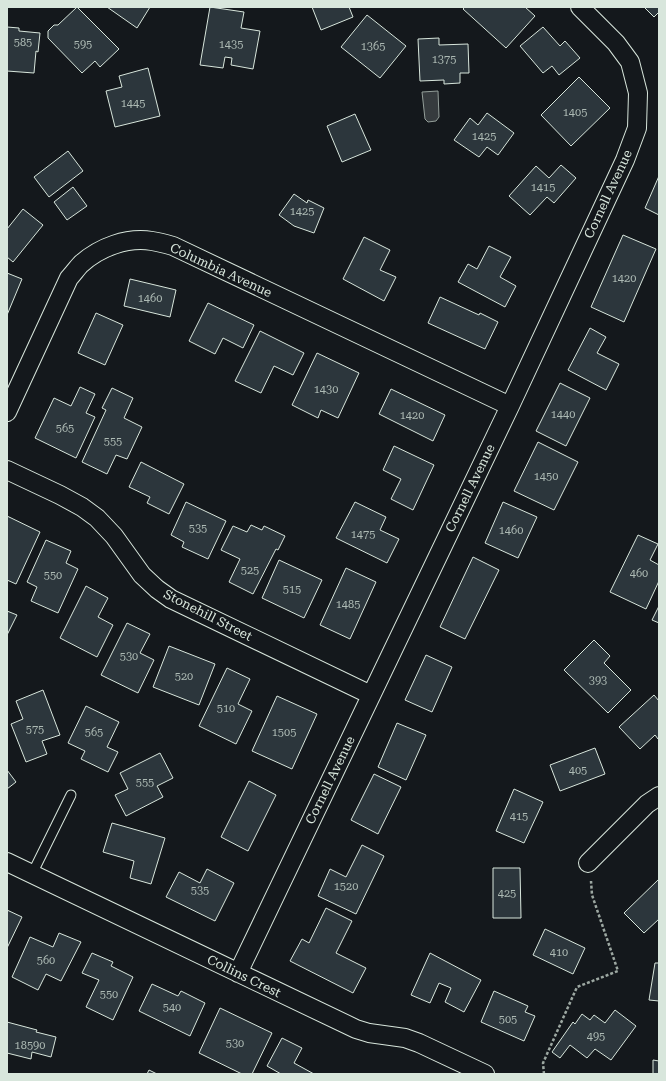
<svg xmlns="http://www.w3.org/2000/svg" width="666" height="1081" font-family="'Roboto Serif',serif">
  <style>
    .water { fill: #363b3e; stroke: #939e99 }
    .building { fill: #2c363c; stroke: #d8e6dc }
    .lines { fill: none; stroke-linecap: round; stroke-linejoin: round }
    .service-casing { stroke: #d8e6dc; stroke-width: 11 }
    .minor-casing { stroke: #d8e6dc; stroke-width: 20 }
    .path { stroke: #9da8a2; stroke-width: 2.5; stroke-dasharray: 3 2; stroke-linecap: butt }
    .service { stroke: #14181c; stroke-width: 9 }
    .minor { stroke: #14181c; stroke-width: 18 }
    .labels { text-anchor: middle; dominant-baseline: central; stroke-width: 3; stroke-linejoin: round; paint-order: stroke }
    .number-label { font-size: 11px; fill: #adbab4 }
    .street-label { font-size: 13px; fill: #d8e6dc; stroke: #14181c }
  </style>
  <rect width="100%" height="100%" fill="#14181c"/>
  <path class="water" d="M438 91 439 117 436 121 428 122 425 119 422 92Z"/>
  <path class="building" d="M77 7 119 49 100 67 95 61 82 73 48 38V31L54 25H58Z
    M107 7H150L137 28Z
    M210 7 244 12 241 28 260 31 253 69 231 65 232 58 225 57 223 68 200 65Z
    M312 7H349L353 17 321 30Z
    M465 7H525L535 16 506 48 463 9Z
    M644 7H659V12L654 17Z
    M367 15 406 46 380 78 341 47Z
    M7 27 19 28V31L40 33 38 52 36 51 34 73 7 71Z
    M543 27 560 46 565 41 580 58 559 75 552 66 543 73 520 46Z
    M439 38V45L468 44 469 73H460V83L444 84V80L420 81 418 39Z
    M148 68 160 116 115 127 106 91 122 87 119 76Z
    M579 77 610 108 571 146 541 115Z
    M487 113 514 133 498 155 487 147 479 157 454 140 470 118 478 125Z
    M355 114 371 150 342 162 327 126Z
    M68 151 83 171 49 197 34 177Z
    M561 165 576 178 554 203 547 197 530 215 509 196 536 166 549 178Z
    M659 176V215L645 208Z
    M73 187 87 206 67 220 54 202Z
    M294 194 307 203 308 200 324 208 314 233 294 226 279 215Z
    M23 209 43 225 13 262 7 257V229Z
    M623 235 656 249 624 322 591 307Z
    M364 237 390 250 380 270 396 277 384 301 343 279Z
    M489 246 511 257 500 277 516 286 505 307 458 282 468 264 477 269Z
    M7 273 22 279 7 315Z
    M130 279 176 290 170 317 124 306Z
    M440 297 479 315 480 313 498 322 485 349 428 323Z
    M208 303 254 325 243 348 223 338 215 354 189 341Z
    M96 313 123 325 105 365 78 353Z
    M590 328 606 337 597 353 619 364 606 390 568 370Z
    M260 331 304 353 293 375 274 366 261 393 235 381Z
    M317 353 359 373 338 418 321 410 318 418 292 405Z
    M560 383 590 398 566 446 536 431Z
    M80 387 95 394 86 413 95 417 76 458 35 438 54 398 71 406Z
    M112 388 133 398 124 418 142 427 127 459 116 455 107 474 82 462 106 410 102 408Z
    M391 389 445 415 433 441 379 414Z
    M538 442 578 462 554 510 514 491Z
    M394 446 434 465 413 510 391 499 401 479 383 470Z
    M141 462 184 484 169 514 147 503 150 497 129 487Z
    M186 502 226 521 208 559 182 547 184 542 171 535Z
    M355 502 386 517 380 530 399 539 387 563 336 538Z
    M503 502 537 517 518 558 485 543Z
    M7 516 40 532 16 584 7 580Z
    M251 525 262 530 264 526 285 536 278 550 276 549 253 594 229 582 240 559 221 550 233 526 247 532Z
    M638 535 658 544 650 560 659 565V581L646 609 610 592Z
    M46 540 71 551 66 563 78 569 58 613 31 601 37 587 27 582Z
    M473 557 499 570 465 639 440 627Z
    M279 560 322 580 304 618 262 598Z
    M346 568 376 582 350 639 320 625Z
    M86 586 108 598 98 617 113 625 97 657 60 638Z
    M659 606V623L652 620Z
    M7 611 17 615 7 635Z
    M127 623 150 634 140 653 154 660 138 693 101 675Z
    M594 640 610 656 604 663 631 690 608 713 564 670Z
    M169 646 215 664 199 705 153 687Z
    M426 655 452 667 432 712 405 700Z
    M227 668 250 679 238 704 252 711 236 744 199 726Z
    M43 690 60 735 42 741 47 754 26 762 11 724 23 719 16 701Z
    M654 695 659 701V738L658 739 655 735 640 749 619 727Z
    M277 696 317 714 292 769 252 751Z
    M86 706 119 722 107 747 118 752 108 772 81 759 85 751 68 743Z
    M397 723 426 735 406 780 378 767Z
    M595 748 605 774 560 791 550 765Z
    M160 753 173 778 157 786 163 797 126 816 115 795 128 789 120 773Z
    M7 770 16 782 7 789Z
    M374 774 401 787 378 834 351 820Z
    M249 781 276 795 248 851 221 837Z
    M514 789 543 802 524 843 496 831Z
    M112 823 165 838 151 884 130 878 134 861 103 852Z
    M362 845 384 856 356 914 318 896 330 869 346 877Z
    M493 868H520L521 918H493Z
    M207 869 234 883 215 921 166 897 179 872 200 883Z
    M659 879V919L644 933 624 913Z
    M326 908 352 921 336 953 366 968 353 993 290 961 302 939 309 943Z
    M7 910 22 917 7 948Z
    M545 929 585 948 573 974 533 955Z
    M59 933 81 942 61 981 46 974 38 990 12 977 30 937 53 947Z
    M92 953 113 962 111 966 133 977 113 1020 86 1007 99 980 82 973Z
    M430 953 481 980 464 1012 445 1002 451 988 439 983 430 1003 411 995Z
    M655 963H659V1001L649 1000Z
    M152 984 178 996 181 991 205 1003 190 1036 139 1011Z
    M494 991 528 1006 525 1012 535 1016 524 1041 481 1022Z
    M220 1008 272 1033 252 1074H242L199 1053Z
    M615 1010 636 1026 611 1060 595 1049 587 1058 570 1045 560 1058 552 1052 573 1022 575 1024 582 1014 590 1020 594 1015 605 1023Z
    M7 1022 37 1030 36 1032 56 1037 51 1057 32 1052 31 1059 7 1053Z
    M282 1038 302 1048 294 1063 314 1074H281L267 1066Z
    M653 1060 659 1061V1074H653Z
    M149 1070 157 1074H147Z"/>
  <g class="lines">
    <defs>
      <path id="service" d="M32 874 71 795"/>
      <path id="minor" d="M7 412 69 278C73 274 77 268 81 264 100 247 127 237 152 241 159 242 166 244 173 246L510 406
        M7 470 60 495 82 507 97 518 114 536 142 575 157 589 171 599 371 695
        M7 862 356 1029 369 1033 405 1038 419 1043 485 1074
        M588 863 647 804 659 796
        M238 973 510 406 625 160 637 128 638 93 630 62 616 43 580 7"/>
    </defs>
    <use href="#service" class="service-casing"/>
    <use href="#minor" class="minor-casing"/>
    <path class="path" d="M544 1074 543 1063 577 987 618 971 592 895 591 881"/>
    <use href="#service" class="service"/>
    <use href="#minor" class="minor"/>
  </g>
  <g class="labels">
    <g class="number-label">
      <text x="23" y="42">585</text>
      <text x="83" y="44">595</text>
      <text x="231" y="44">1435</text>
      <text x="373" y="46">1365</text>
      <text x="444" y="59">1375</text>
      <text x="133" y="103">1445</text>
      <text x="575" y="112">1405</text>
      <text x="484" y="136">1425</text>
      <text x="543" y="187">1415</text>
      <text x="302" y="211">1425</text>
      <text x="624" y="278">1420</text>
      <text x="150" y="298">1460</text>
      <text x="326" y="389">1430</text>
      <text x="563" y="414">1440</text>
      <text x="412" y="415">1420</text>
      <text x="65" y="428">565</text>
      <text x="113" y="441">555</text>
      <text x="546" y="476">1450</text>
      <text x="198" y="528">535</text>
      <text x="511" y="530">1460</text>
      <text x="363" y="534">1475</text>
      <text x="250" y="570">525</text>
      <text x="639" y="573">460</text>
      <text x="53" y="575">550</text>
      <text x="292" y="589">515</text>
      <text x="348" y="604">1485</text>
      <text x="129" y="656">530</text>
      <text x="184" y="676">520</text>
      <text x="598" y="680">393</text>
      <text x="226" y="708">510</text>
      <text x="35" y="729">575</text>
      <text x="94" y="732">565</text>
      <text x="284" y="732">1505</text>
      <text x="578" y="770">405</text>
      <text x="145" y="782">555</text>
      <text x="519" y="816">415</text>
      <text x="346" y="886">1520</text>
      <text x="200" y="890">535</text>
      <text x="507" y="893">425</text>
      <text x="559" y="952">410</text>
      <text x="46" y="960">560</text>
      <text x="109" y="994">550</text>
      <text x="172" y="1007">540</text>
      <text x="508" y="1019">505</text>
      <text x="596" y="1036">495</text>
      <text x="235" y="1043">530</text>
      <text x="30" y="1045">18590</text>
    </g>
    <g class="street-label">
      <text transform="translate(608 194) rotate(-65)">Cornell Avenue</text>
      <text transform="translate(221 270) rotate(25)">Columbia Avenue</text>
      <text transform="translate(470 488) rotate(-64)">Cornell Avenue</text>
      <text transform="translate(208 615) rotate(27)">Stonehill Street</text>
      <text transform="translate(330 780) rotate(-64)">Cornell Avenue</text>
      <text transform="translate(244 976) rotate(26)">Collins Crest</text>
    </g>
  </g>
  <rect width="666" height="1081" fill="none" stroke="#d8e6dc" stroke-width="16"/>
</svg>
